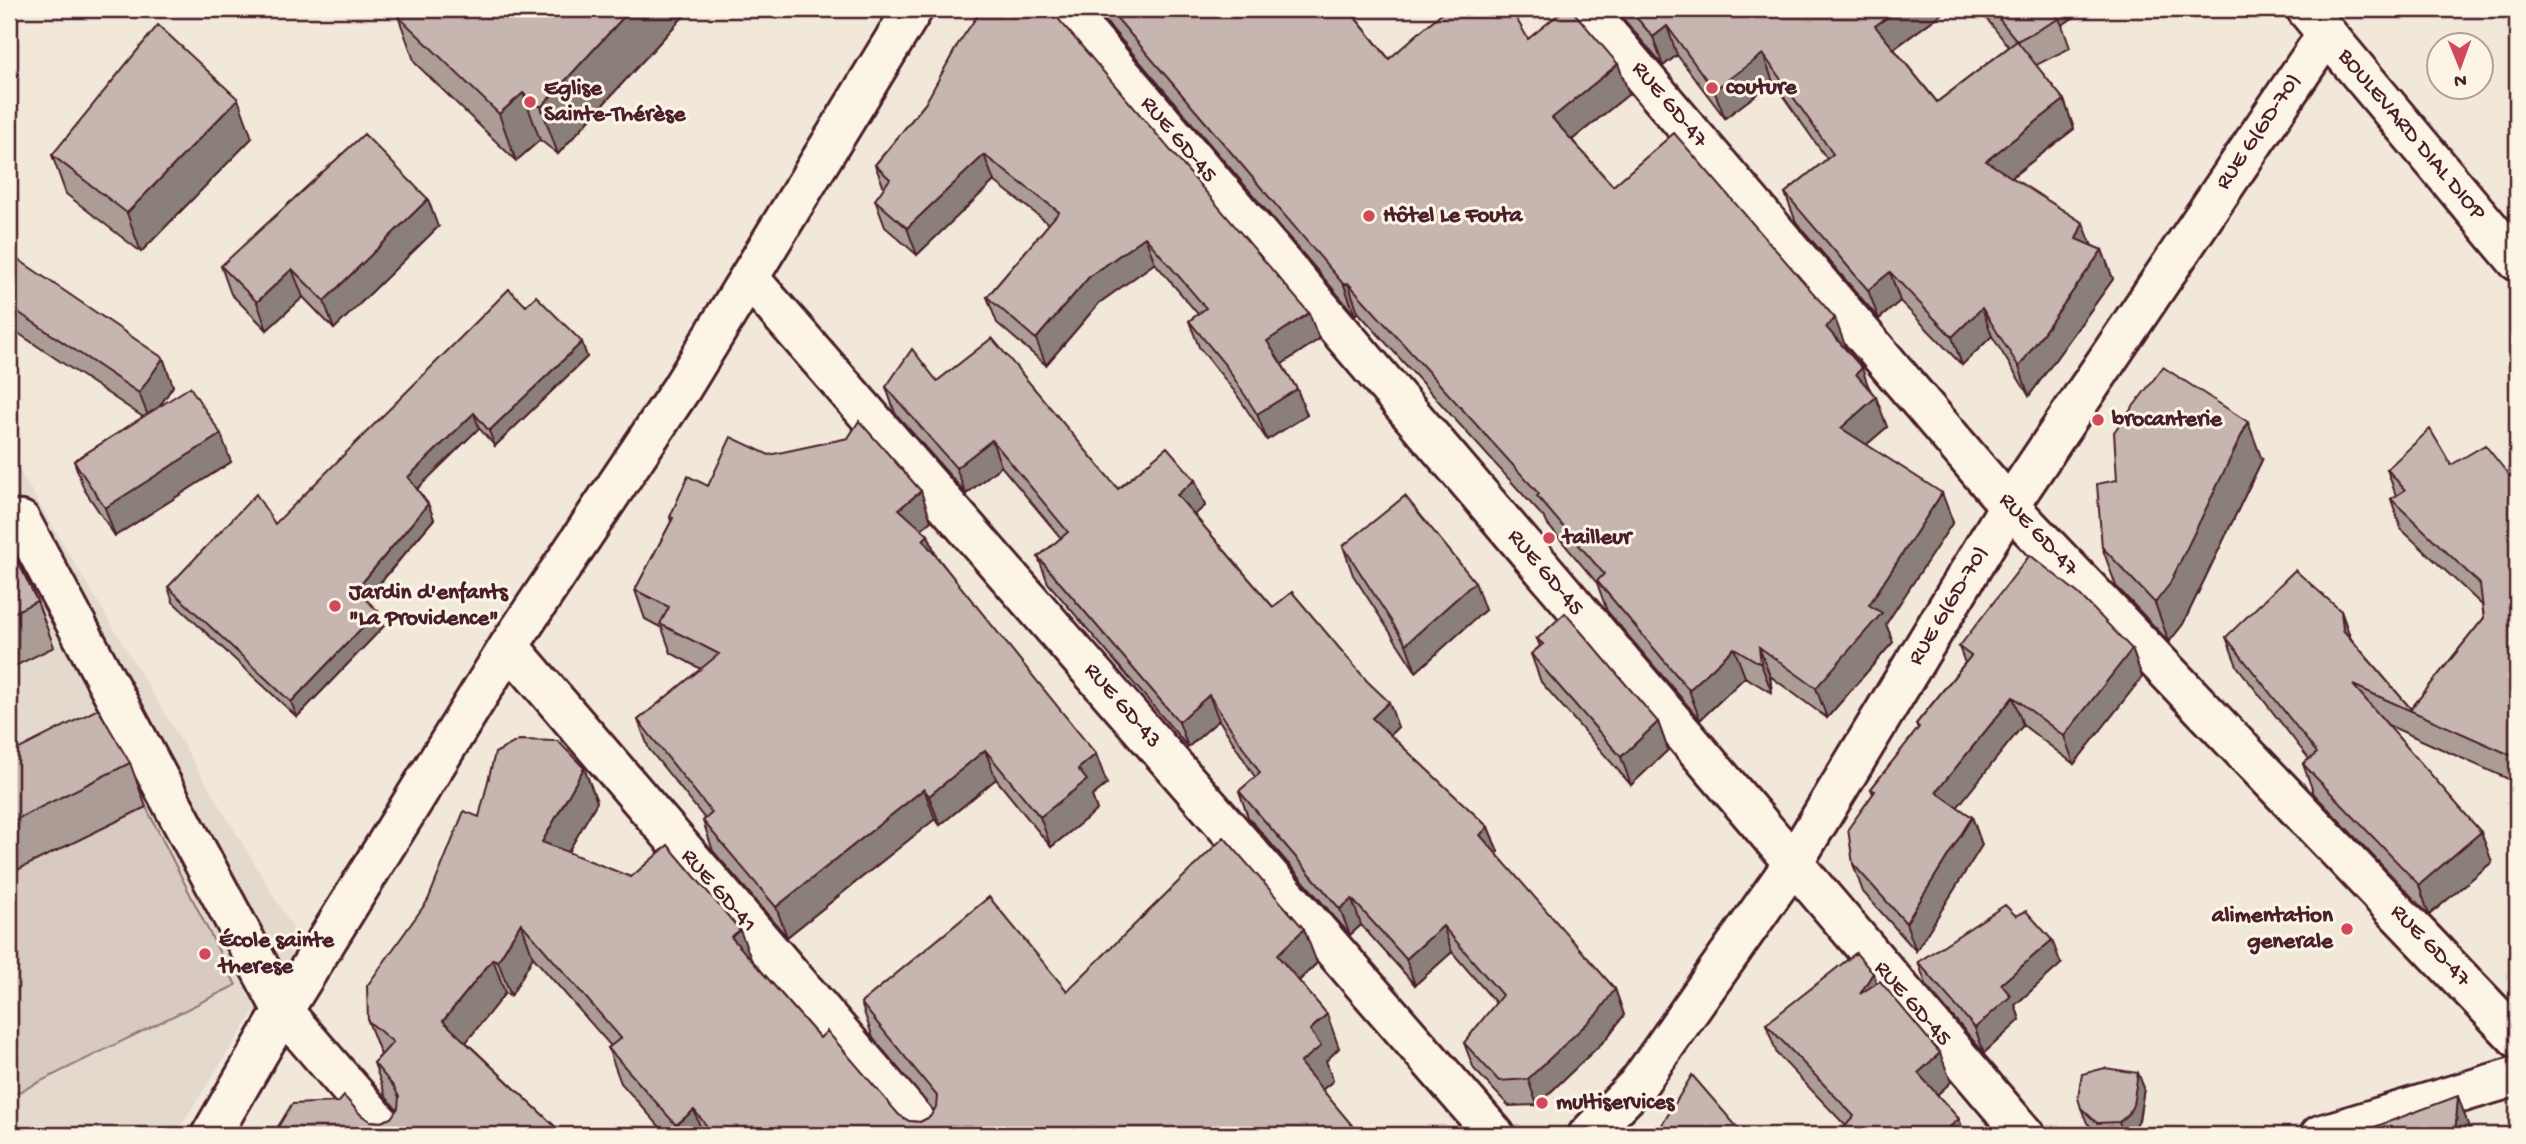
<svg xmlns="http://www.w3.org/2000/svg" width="2526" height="1144" font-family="'Gochi Hand',sans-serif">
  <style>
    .built { fill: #e4d9cd }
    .green { fill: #d8cac0; stroke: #917476; stroke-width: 2 }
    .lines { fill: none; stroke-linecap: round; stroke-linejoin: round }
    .minor-casing { stroke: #4a1f2b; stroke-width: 44 }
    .major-casing { stroke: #4a1f2b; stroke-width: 44 }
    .minor { stroke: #fcf5e5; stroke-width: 38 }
    .major { stroke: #fcf5e5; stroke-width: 38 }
    .wall { fill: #ab9d96; stroke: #4a1f2b; stroke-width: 2 }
    .shaded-wall { fill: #8b7f7a; stroke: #4a1f2b; stroke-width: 2 }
    .building { fill: #c7b6af; stroke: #4a1f2b; stroke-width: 2 }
    .poi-dot { fill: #d1495b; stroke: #fcf5e5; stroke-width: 2.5 }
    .labels { text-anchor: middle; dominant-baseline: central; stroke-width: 6; stroke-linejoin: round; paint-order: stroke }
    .poi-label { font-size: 23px; font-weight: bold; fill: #4a1f2b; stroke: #fcf5e5; text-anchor: start }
    .street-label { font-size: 23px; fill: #4a1f2b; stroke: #fcf5e5 }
  </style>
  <rect width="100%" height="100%" fill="#f1e8da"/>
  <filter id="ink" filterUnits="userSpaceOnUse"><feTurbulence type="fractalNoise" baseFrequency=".0143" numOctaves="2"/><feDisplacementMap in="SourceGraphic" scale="14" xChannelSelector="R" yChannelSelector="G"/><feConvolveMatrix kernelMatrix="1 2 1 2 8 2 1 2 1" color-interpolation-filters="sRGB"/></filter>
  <g filter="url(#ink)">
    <path class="built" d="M9 453 300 940 175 1135H9Z"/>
    <path class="green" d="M146 807 236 985 9 1097V874Z"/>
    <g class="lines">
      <defs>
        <path id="minor" d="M1066 9 2025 1135
          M1586 9 2009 506 2517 1038
          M749 278 1495 1135
          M9 520 21 521 283 1011 390 1135
          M509 646 928 1135
          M211 1135 283 1011 509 646 681 389 913 9
          M1588 1135 1638 1084 1792 865 2009 506 2326 35
          M2320 1135 2517 1076"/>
        <path id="major" d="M2306 9 2517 261"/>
      </defs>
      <use href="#minor" class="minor-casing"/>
      <use href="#major" class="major-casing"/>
      <use href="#minor" class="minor"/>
      <use href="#major" class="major"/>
    </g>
    <path class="wall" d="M690 9 558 154 540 140 516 161 415 63 398 16Z
      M1095 9H1348L1389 59 1528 39 1618 64 1629 94 1572 140 1613 186 1846 348 1845 349 1870 389 1887 427 1866 445 1953 522 1886 624 1893 642 1827 718 1770 676 1772 693 1745 677 1700 720 1607 611 1597 583 1548 525 1545 519 1358 312 1355 315Z
      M1615 9H1948L1894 49 1937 102 2009 47 1979 9H2086L2062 25 2070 48 2036 65 2064 100 2074 129 2012 177 2092 246 2102 250 2113 279 2029 396 1992 336 1962 365 1900 301 1879 319 1796 222 1785 193 1827 159 1773 82 1725 118 1677 55 1663 66Z
      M925 104 1319 339 1282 364 1297 389 1307 415 1267 440 1235 392 1199 347 1189 321 1198 314 1155 263 1099 303 1046 365 997 323 987 297 1049 224 994 181 917 255 885 227 875 200 884 188 875 165Z
      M252 138 141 252 66 194 52 155Z
      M438 227 334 329 303 297 267 330 231 294 221 266Z
      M9 276 163 358 173 386 159 407 231 462 115 536 84 489 74 461 143 417 9 327Z
      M526 306 587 357 495 446 479 428 417 489 428 504 434 519 366 600 384 626 297 717 173 602 168 587 275 524Z
      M937 381 1118 489 1195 480 1205 506 1194 515 1273 607 1398 727 1390 735 1488 827 1498 852 1496 854 1615 989 1624 1015 1606 1039 1537 1105 1509 1106 1474 1069 1464 1043 1496 1003 1452 952 1415 985 1361 925 1350 935 1248 817 1239 791 1255 777 1219 720 1188 747 1048 583 1038 557 1061 538 1001 466 966 494 895 413 886 387Z
      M769 455 931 521 921 529 928 535 936 555 1107 784 1092 796 1097 810 1051 847 996 779 940 825 935 819 787 937 713 851 703 821 705 819 649 749 638 720 701 669 671 653 662 628 645 619 635 590 671 522 670 517 708 486Z
      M2262 460 2183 624 2169 642 2116 586 2102 547Z
      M2451 465 2517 485V783L2388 725 2492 862 2429 915 2314 794 2303 764 2309 759 2237 666 2226 637 2341 611 2351 639 2411 709 2484 618 2482 605 2401 529 2391 499 2396 496 2387 469Z
      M9 543 37 601 54 647 9 669Z
      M1343 546 1485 610 1416 672 1353 575Z
      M1537 639 1658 722 1668 750 1631 785 1541 682 1531 654 1540 646Z
      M1959 647 2132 649 2142 677 2074 764 2023 725 1957 807 1972 817 1982 845 1916 951 1863 892 1853 864 1873 794 1871 789 1918 729 1916 724 1965 663Z
      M9 754 130 763 146 807 9 874Z
      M584 768 597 802 568 852 751 959 820 1038 899 1115 909 1121 920 1122 930 1117 934 1111 873 1038 861 1003 1067 991 1317 963 1299 981 1339 1048 1326 1061 1333 1081 1322 1090 1360 1135H667L621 1083 608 1048 611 1046 533 957 511 996 505 993 466 1042 564 1135H273L361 1115 370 1121 381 1122 391 1118 397 1110 386 1097 374 1063 381 1055 368 1021 428 900 479 817Z
      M1918 962 2061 964 2015 1005 2020 1020 1984 1053 1927 987Z
      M1877 983 1951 1082 1937 1095 1959 1119 1965 1135H1838L1846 1126 1777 1054 1766 1024Z
      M2138 1073 2144 1088 2139 1120 2133 1130 2126 1135H2100L2087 1123 2081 1108Z"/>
    <path class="shaded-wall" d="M631 9H690L558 154 541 107Z
      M1899 9H1948L1885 55 1875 26Z
      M2049 9H2086L2062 25 2059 19Z
      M1667 26 1677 55 1663 66 1653 37Z
      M1763 54 1773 82 1725 118 1714 90Z
      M1618 64 1629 94 1563 147 1552 118Z
      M523 93 540 140 516 161 499 114Z
      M238 99 252 138 141 252 127 213Z
      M2064 100 2074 129 1996 189 1986 161Z
      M984 155 994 181 917 255 907 228Z
      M428 199 438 227 334 329 324 301Z
      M2083 223 2094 251 2076 239Z
      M1145 237 1155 263 1099 303 1046 365 1036 339 1089 277Z
      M2102 250 2113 279 2029 396 2019 367Z
      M292 269 303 297 267 330 257 302Z
      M1890 272 1900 301 1879 319 1868 290Z
      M1348 283 1358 312 1355 315 1344 285Z
      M1982 308 1992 336 1962 365 1952 337Z
      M1309 313 1319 339 1276 368 1267 341Z
      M1835 318 1846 348 1836 356 1826 327Z
      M582 342 587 357 495 446 489 431Z
      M163 358 173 386 150 421 139 393Z
      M1862 368 1872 397 1856 374Z
      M1297 389 1307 415 1267 440 1257 414Z
      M1876 397 1887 427 1851 458 1841 428Z
      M474 413 479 428 414 492 408 477Z
      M2248 422 2262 460 2183 624 2169 642 2155 603Z
      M221 434 231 462 115 536 105 508Z
      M992 440 1001 466 966 494 956 468Z
      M1195 480 1205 506 1187 521 1177 495Z
      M921 491 931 521 910 538 899 509Z
      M1942 493 1953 522 1886 624 1893 642 1827 718 1816 688 1869 605Z
      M428 504 434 519 361 605 356 590Z
      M928 535 939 565 923 540Z
      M1475 582 1485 610 1416 672 1406 644Z
      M378 611 384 626 297 717 291 702Z
      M2341 611 2351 640 2343 630Z
      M1759 647 1770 676 1772 693 1761 664Z
      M1734 648 1745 677 1700 720 1689 690Z
      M2132 649 2142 677 2074 764 2064 736Z
      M1209 695 1219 720 1188 747 1179 722Z
      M2013 697 2023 725 1947 820 1936 792Z
      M1389 702 1398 727 1381 744 1372 718Z
      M1658 722 1668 750 1631 785 1621 757Z
      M985 750 996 779 940 825 929 796Z
      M1096 754 1107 784 1092 796 1097 810 1051 847 1040 817 1078 769Z
      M584 768 597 802 554 876 542 842Z
      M924 789 935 819 787 937 776 907Z
      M1972 817 1982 845 1916 951 1906 923Z
      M1488 827 1498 852 1489 860 1480 835Z
      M2481 832 2492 862 2429 915 2419 885Z
      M1352 899 1361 925 1350 935 1340 909Z
      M521 923 533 957 511 996 498 961Z
      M1443 926 1452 952 1415 985 1406 959Z
      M1304 929 1317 963 1290 989 1277 955Z
      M740 930 753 964 731 937Z
      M2052 940 2061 964 2015 1005 2020 1020 1984 1053 1975 1028 2001 984Z
      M493 959 505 993 456 1055 443 1021Z
      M1873 973 1884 1003 1860 994Z
      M1615 989 1624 1015 1606 1039 1537 1105 1528 1079Z
      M1327 1014 1339 1048 1326 1061 1333 1081 1313 1097 1300 1063 1310 1030Z
      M1940 1053 1951 1082 1928 1103 1918 1073Z
      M2138 1073 2144 1088 2139 1120 2133 1130 2126 1135H2124L2119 1122Z
      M2458 1096 2471 1133V1135H2455Z
      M694 1110 703 1135H679L676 1125Z
      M1959 1119 1965 1135H1940Z"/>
    <path class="building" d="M405 9H631L541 107 523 93 499 114 398 16Z
      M982 9H1050L1309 313 1267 341 1297 389 1257 414 1226 366 1189 321 1206 308 1145 237 1089 277 1036 339 987 297 1059 212 984 155 907 228 875 200 890 179 875 165 925 104 958 44Z
      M1109 9H1348L1389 59 1446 9H1511L1528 39 1565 9H1571L1618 64 1552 118 1613 186 1674 133 1835 318 1826 327 1862 368 1856 374 1876 397 1841 428 1942 493 1869 605 1882 613 1816 688 1759 647 1761 664 1734 648 1689 690 1597 581 1604 574 1537 496 1539 494 1348 283 1344 285Z
      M1629 9H1899L1875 26 1937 102 2017 41 2064 100 1986 161 2083 223 2076 239 2102 250 2019 367 1982 308 1952 337 1890 272 1868 290 1785 193 1833 154 1763 54 1714 90 1667 26 1653 37Z
      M1991 9H2052L2059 19 2017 41Z
      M158 25 238 99 127 213 52 155Z
      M364 134 428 199 324 301 292 269 257 302 221 266Z
      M19 260 163 358 139 393 9 306V276Z
      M509 289 526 306 536 296 582 342 489 431 474 413 408 477 428 504 356 590 378 611 291 702 168 587 256 494 275 524Z
      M992 338 1118 489 1167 447 1195 480 1177 495 1273 607 1292 592 1367 681 1389 702 1372 718 1488 827 1480 835 1615 989 1597 1014 1528 1079 1499 1081 1464 1043 1502 995 1443 926 1406 959 1352 899 1340 909 1239 791 1260 773 1209 695 1179 722 1038 557 1068 532 992 440 956 468 886 387 912 349 937 381Z
      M2163 367 2248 422 2169 585 2155 603 2102 547 2097 484 2117 480 2114 432Z
      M190 387 221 434 105 508 74 461Z
      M859 421 921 491 899 509 928 535 923 540 1096 754 1078 769 1087 780 1040 817 985 750 929 796 924 789 776 907 703 821 712 813 638 720 719 654 660 624 669 607 635 590 673 518 670 517 688 476 708 486 731 437 769 455 848 438Z
      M2430 429 2451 465 2485 445 2517 485V758L2353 685 2481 832 2419 885 2303 764 2317 753 2226 637 2295 570 2341 611 2343 630 2411 709 2484 618 2480 584 2391 499 2405 490 2387 469Z
      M1405 496 1475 582 1406 644 1343 546Z
      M9 543 37 601 9 615Z
      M2030 555 2079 594 2132 649 2064 736 2013 697 1936 792 1972 817 1906 923 1853 864 1848 829 1875 791 1871 789 1919 727 1916 724 1971 656 1959 647Z
      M1565 613 1658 722 1621 757 1531 654 1543 644 1537 639Z
      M98 709 130 763 9 823V754Z
      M519 740 558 741 584 768 542 842 631 877 668 845 740 930 731 937 820 1038 827 1031 899 1115 909 1121 920 1122 930 1117 936 1107 937 1096 861 1003 989 897 1067 991 1224 837 1304 929 1277 955 1327 1014 1310 1030 1321 1046 1300 1063 1360 1135H714L694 1110 676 1125 608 1048 621 1038 521 923 498 961 493 959 443 1021 564 1135H273L292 1104 339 1102 344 1096 361 1115 370 1121 381 1122 391 1118 398 1108 399 1097 394 1087 374 1063 393 1042 368 1021 367 986 428 900 464 811 479 817 495 753Z
      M2005 905 2016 916 2026 911 2052 940 2001 984 2011 996 1975 1028 1918 962Z
      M1856 953 1873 973 1860 994 1880 981 1940 1053 1918 1073 1959 1119 1940 1135H1838L1854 1116 1766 1024Z
      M2105 1068 2138 1073 2133 1105 2128 1115 2119 1122 2097 1123 2081 1108 2078 1098 2082 1074Z
      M1692 1075 1744 1135H1656Z
      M2458 1096 2455 1135H2353Z"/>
  </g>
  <g class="poi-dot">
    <circle cx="1712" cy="88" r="7"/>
    <circle cx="530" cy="102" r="7"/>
    <circle cx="1369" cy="216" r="7"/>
    <circle cx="2098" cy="420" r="7"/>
    <circle cx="1549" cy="538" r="7"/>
    <circle cx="335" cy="606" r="7"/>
    <circle cx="2347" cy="929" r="7"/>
    <circle cx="205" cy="954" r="7"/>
    <circle cx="1542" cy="1103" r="7"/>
  </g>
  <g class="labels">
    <g class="poi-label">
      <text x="1726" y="88">couture</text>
      <text x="544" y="89">Eglise<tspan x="544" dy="26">Sainte-Thérèse</tspan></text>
      <text x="1383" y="216">Hôtel Le Fouta</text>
      <text x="2112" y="420">brocanterie</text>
      <text x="1563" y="538">tailleur</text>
      <text x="349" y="593">Jardin d'enfants<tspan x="349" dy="26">"La Providence"</tspan></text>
      <text x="2333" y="916" text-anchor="end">alimentation<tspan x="2333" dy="26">generale</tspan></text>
      <text x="219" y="941">École sainte<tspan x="219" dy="26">therese</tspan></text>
      <text x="1556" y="1103">multiservices</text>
    </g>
    <g class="street-label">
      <text transform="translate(1669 105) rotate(50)">RUE GD-47</text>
      <text transform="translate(2259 132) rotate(-56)">RUE G(GD-70)</text>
      <text transform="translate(2411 135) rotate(50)">BOULEVARD DIAL DIOP</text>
      <text transform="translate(1178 140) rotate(50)">RUE GD-45</text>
      <text transform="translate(2038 535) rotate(47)">RUE GD-47</text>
      <text transform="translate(1545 573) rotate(50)">RUE GD-45</text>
      <text transform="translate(1949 606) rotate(-59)">RUE G(GD-70)</text>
      <text transform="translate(1122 706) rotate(49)">RUE GD-43</text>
      <text transform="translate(718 891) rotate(49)">RUE GD-41</text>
      <text transform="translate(2430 946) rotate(46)">RUE GD-47</text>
      <text transform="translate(1912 1004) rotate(49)">RUE GD-45</text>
    </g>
  </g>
  <rect width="2526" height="1144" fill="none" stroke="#fcf5e5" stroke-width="35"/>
  <rect x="18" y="18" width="2491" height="1109" fill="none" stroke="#4a1f2b" stroke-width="2.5" filter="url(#ink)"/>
  <g transform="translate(2460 66) rotate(179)"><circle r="33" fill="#fcf5e5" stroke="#b59f9b" stroke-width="2"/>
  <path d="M0-5L12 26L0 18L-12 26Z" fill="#d1495b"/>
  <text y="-10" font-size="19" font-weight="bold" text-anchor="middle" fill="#4a1f2b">N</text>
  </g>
</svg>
